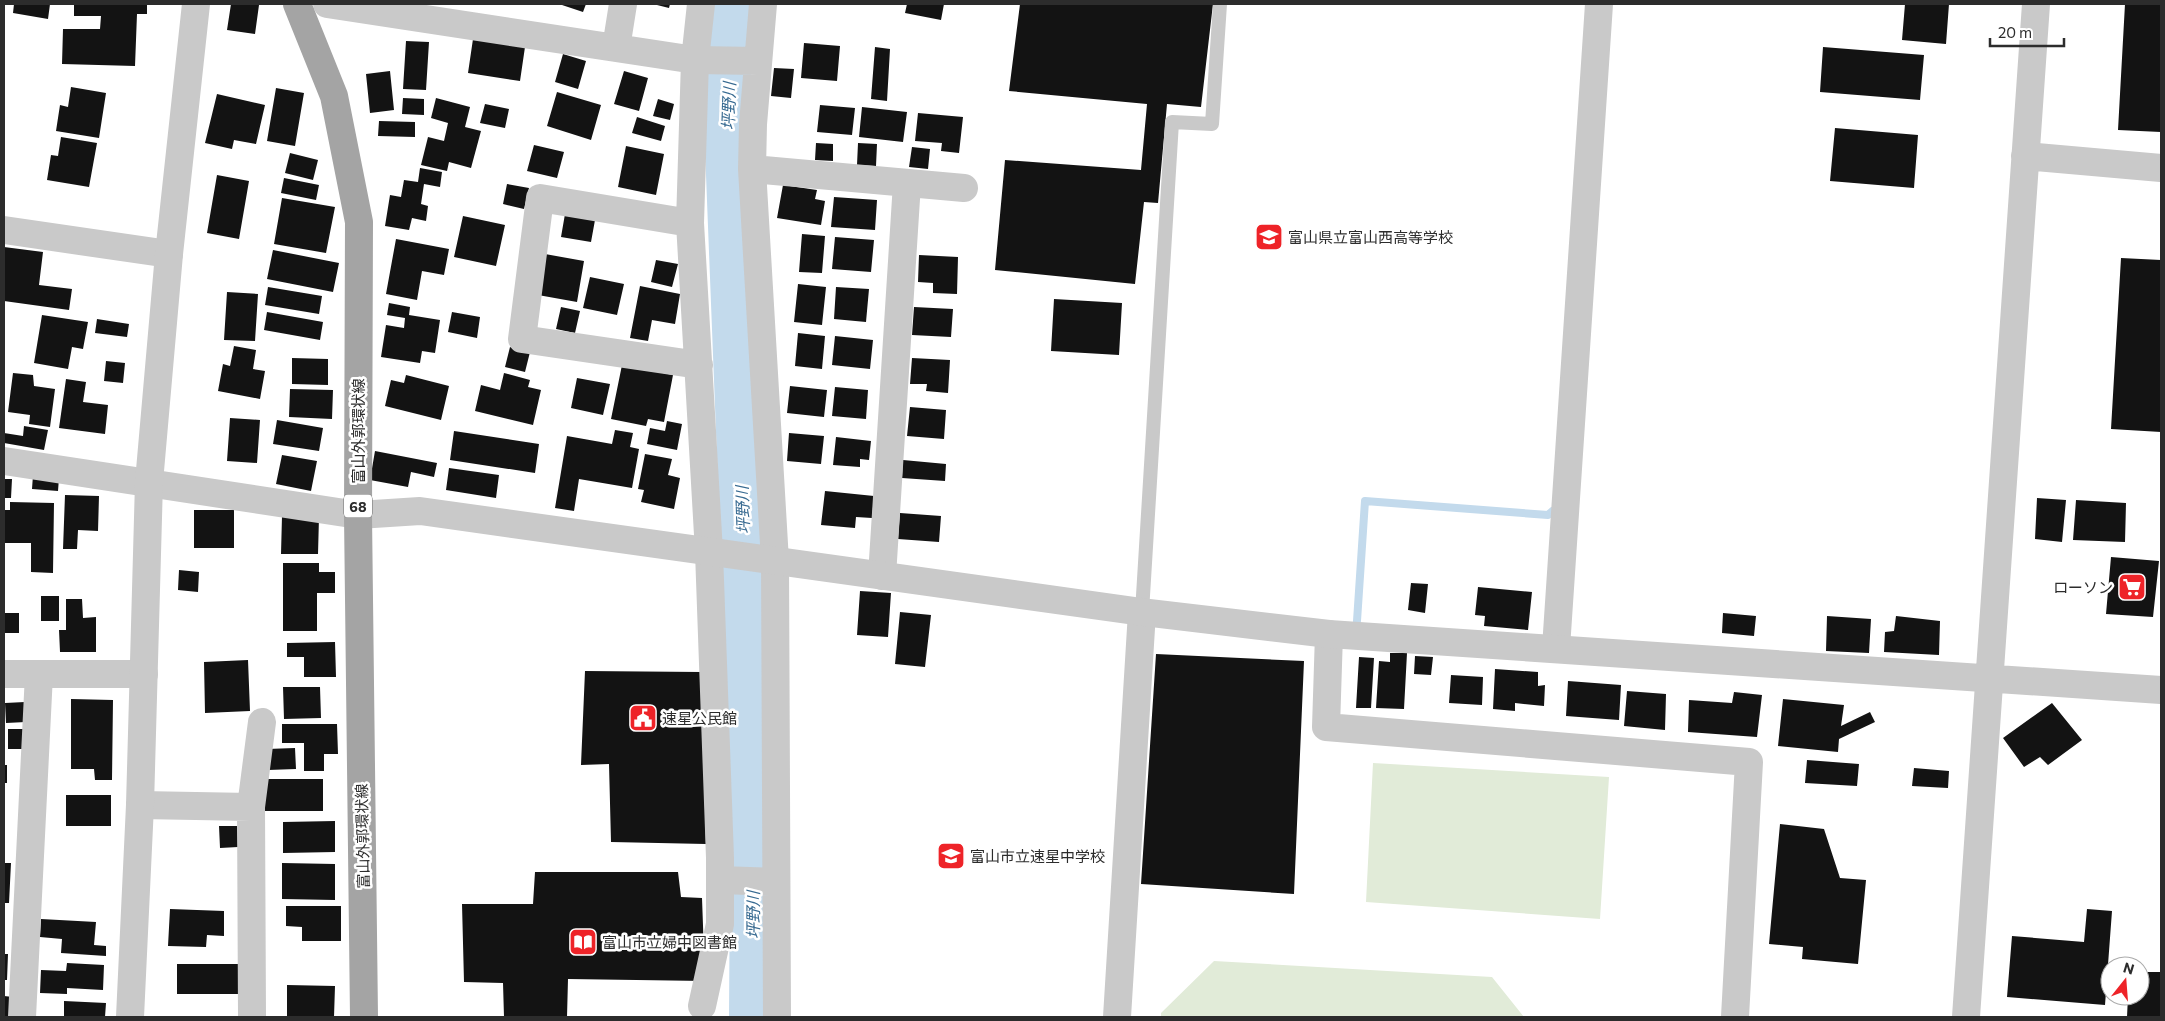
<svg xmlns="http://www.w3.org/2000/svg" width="2165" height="1021" font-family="Commissioner,'Noto Sans JP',sans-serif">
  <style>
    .green { fill: #e1ebd8 }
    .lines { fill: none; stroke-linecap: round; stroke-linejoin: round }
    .stream { stroke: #c3daec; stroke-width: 8 }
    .river { stroke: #c3daec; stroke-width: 44 }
    .building { fill: #131313 }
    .service { stroke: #c9c9c9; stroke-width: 14 }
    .minor { stroke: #c9c9c9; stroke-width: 28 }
    .tertiary { stroke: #c9c9c9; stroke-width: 28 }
    .primary { stroke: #a4a4a4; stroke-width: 28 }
    .labels { text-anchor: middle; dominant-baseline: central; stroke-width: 5; stroke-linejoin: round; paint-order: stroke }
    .shield { fill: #fff; stroke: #6b6b6b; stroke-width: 1 }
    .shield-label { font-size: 14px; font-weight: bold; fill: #2c2c2c }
    .poi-label { font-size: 15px; fill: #2c2c2c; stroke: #fff; text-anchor: start }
    .street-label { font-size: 15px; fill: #2c2c2c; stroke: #fff }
    .water-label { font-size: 16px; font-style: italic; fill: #376a91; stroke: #fff }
  </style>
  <rect width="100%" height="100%" fill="#fff"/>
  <path class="green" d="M1373 763 1609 777 1600 919 1366 902Z
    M1214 961 1492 977 1524 1017H1161V1013Z"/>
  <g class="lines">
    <path class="stream" d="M1357 621 1365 501 1548 515 1556 508V505"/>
    <path class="river" d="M734 4 726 123 744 586 752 868 751 1017"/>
  </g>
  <path class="building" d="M14 4H50L48 19 13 13Z
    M74 4H147V14H137L135 66 62 64 63 29H100L101 16H74Z
    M231 4 259 5 255 34 227 30Z
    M563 4H586L583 12 562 5Z
    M653 4H670L669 8Z
    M907 4H944L941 20 905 13Z
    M1020 4H1213L1201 107 1167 104 1158 203 1144 202 1135 284 995 270 1005 160 1141 170 1147 104 1009 91Z
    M1905 4H1949L1946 44 1902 40Z
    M2125 4H2161V132L2118 130Z
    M473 39 525 47 520 81 468 73Z
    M406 41 429 42 426 90 403 89Z
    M804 43 840 46 837 81 801 78Z
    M875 47 890 49 887 101 871 99Z
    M1823 47 1924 55 1920 100 1820 92Z
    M563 54 586 61 578 89 555 82Z
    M774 68 794 69 791 98 771 96Z
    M390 71 394 110 370 113 366 74Z
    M624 71 648 78 639 111 614 104Z
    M71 87 106 93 99 138 56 131 60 105 68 107Z
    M276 88 304 93 295 146 267 141Z
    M557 92 601 105 591 140 547 126Z
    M217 94 265 105 256 144 234 140 232 149 205 143Z
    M403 98 424 99V115L402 114Z
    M436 98 470 107 465 127 481 131 471 168 449 162 447 171 421 165 428 137 444 141 448 123 431 118Z
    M658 99 674 104 670 120 653 116Z
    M485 104 509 109 505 128 480 123Z
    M820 105 855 108 852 135 817 132Z
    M862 107 907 112 903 142 859 137Z
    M918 113 963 117 959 153 941 151 942 143 915 141Z
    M637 117 665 126 661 141 632 133Z
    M379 121 415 122V137L378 136Z
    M1835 128 1918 135 1914 188 1830 181Z
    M61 137 97 143 89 187 47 180 51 155 58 156Z
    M816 143 833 144V161L815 160Z
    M858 143 877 144 876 166 857 165Z
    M534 145 564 152 557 178 527 171Z
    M626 146 664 154 656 195 618 187Z
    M912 147 930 149 928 169 909 167Z
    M290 153 318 160 313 180 285 173Z
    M420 168 442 172 440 187 424 184 421 204 428 206 426 221 412 218 409 230 385 226 390 195 401 197 404 180 418 182Z
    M217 175 249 181 239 239 207 233Z
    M284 178 319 185 316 200 281 193Z
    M507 184 529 188 524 209 503 204Z
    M783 185 817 190 815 199 825 201 821 225 777 218Z
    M834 197 877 200 875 230 831 227Z
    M282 198 335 207 326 253 274 244Z
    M565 214 595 220 591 242 561 237Z
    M463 216 505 225 496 266 454 257Z
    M802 234 825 236 822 273 799 272Z
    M835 237 874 240 871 272 832 269Z
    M396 239 449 249 444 275 422 271 417 300 386 294Z
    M4 247 43 252 39 285 72 289 69 310 4 301Z
    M273 250 339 263 333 292 267 279Z
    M545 254 584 261 577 302 538 295Z
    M919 255 958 257 957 294 933 293V283L918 282Z
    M2121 258 2161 260V432L2111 429Z
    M656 260 678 264 672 287 651 282Z
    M590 277 624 284 617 315 583 308Z
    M798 284 826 287 822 325 794 322Z
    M640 286 680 294 675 324 652 320 648 341 630 338Z
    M268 287 322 296 319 314 265 305Z
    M836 287 869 289 866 322 834 319Z
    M227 292 258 294 255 341 224 340Z
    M1054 299 1122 303 1119 355 1051 351Z
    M389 303 410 307 409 315 440 320 435 353 422 351 420 363 381 357 386 325 404 328 405 318 387 315Z
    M561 307 580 311 575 333 556 329Z
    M914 307 953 309 951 337 912 335Z
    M267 312 323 322 320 340 264 330Z
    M452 312 480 317 477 338 448 332Z
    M42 315 88 322 83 349 72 347 68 369 34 363Z
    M97 319 129 324 127 337 95 333Z
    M798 333 825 336 822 369 795 366Z
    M835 336 873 340 870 369 832 365Z
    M234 346 256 350 253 369 265 371 260 399 218 391 223 364 230 366Z
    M510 347 530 352 525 372 505 367Z
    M292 358 328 359V385L292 384Z
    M912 358 950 360 948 393 926 391 927 384H910Z
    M106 361 125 363 123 383 104 381Z
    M622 365 673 375 664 422 648 419 646 426 611 419Z
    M13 373 33 375 34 386 55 389 50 427 29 424 30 415 8 412Z
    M504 373 530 380 528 387 541 390 533 425 475 411 481 385 500 390Z
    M406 375 449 386 441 420 385 406 391 380 404 383Z
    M577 378 610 384 603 415 571 408Z
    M66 379 86 382 83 402 108 405 105 434 59 428Z
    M790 386 827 390 824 417 787 413Z
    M835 387 868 390 866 419 832 416Z
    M290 389 333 390 332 419 289 417Z
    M910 407 946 410 944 439 907 436Z
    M230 418 260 420 257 463 227 461Z
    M277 420 323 428 319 451 273 444Z
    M667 421 682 424 677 450 647 444 650 428 665 431Z
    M24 426 48 430 44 450 4 443V433L23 436Z
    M615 430 633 433 630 447 639 449 632 488 579 479 574 511 555 508 567 436 612 444Z
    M454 431 539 444 535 473 450 460Z
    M789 433 824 436 821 464 787 461Z
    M836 437 871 441 869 460 860 459V467L833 465Z
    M375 451 437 463 434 477 411 472 408 487 370 480Z
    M645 454 672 459 668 475 680 478 674 509 641 502 644 490 638 489Z
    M282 455 317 461 311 491 276 484Z
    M903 460 946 464 945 481 902 478Z
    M449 468 499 475 496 498 446 490Z
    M33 475 59 478 58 491 32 489Z
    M4 479H12L11 498H4Z
    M825 491 874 496 872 518 856 517 855 528 821 525Z
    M65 495 99 496 98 531 78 530 77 549H63Z
    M2037 498 2066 500 2062 542 2035 539Z
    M2076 500 2126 503 2125 542 2073 540Z
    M10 502 54 503 53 573 31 572V543H4V510H10Z
    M194 510H234V548H194Z
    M900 513 941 516 939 542 898 539Z
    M282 516 319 517 318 554H281Z
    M2111 557 2159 561 2153 617 2106 614Z
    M283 563H319V572H335V593H317V631H283Z
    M179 570 199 572 198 592 178 590Z
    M1411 583 1428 584 1425 613 1408 610Z
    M1478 587 1532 592 1528 630 1484 626 1485 616 1475 615Z
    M860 591 891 593 888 637 857 635Z
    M41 596H59V621H41Z
    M66 599H82L83 618 96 617V652H60L59 630H66Z
    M900 612 931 615 925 667 895 664Z
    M4 613H19V633H4Z
    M1723 613 1756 616 1754 636 1722 633Z
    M1827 616 1871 619 1869 653 1826 651Z
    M1896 616 1940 621 1939 655 1884 652 1885 632 1894 631Z
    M335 642 336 677H304V657H287V643Z
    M1390 653H1407L1404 709 1376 708 1379 661 1390 662Z
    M1156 654 1304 661 1294 894 1141 884Z
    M1415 656 1433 657 1431 675 1414 674Z
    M1359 657 1374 658 1371 708H1356Z
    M248 660 250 711 205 713 204 662Z
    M1495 669 1538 672V686L1545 685 1544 706 1515 703V711L1493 709Z
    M585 671 701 672 706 844 611 842 609 764 581 765Z
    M1451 675 1483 677 1482 705 1449 703Z
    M1568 681 1621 685 1619 720 1566 716Z
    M283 687H320L321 718 284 719Z
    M1627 691 1666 694 1665 730 1624 726Z
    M1734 692 1762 695 1757 737 1688 732 1689 700 1732 703Z
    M71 699 113 700 112 780H95L94 769H71Z
    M1783 699 1844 705 1841 726 1870 712 1875 722 1839 739 1838 752 1778 746Z
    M25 702 26 722 6 723 5 703Z
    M2052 703 2082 740 2048 765 2040 757 2024 767 2003 738Z
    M282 724H337L338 754H324V771H304V743H282Z
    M8 729H24V749H8Z
    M295 748 296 769 268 770 267 749Z
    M1807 760 1859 764 1857 786 1805 783Z
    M4 765H7V783H4Z
    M1914 768 1949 771 1948 788 1912 786Z
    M265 779H323V811H265Z
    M66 795H111V826H66Z
    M335 821V852L283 853V822Z
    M1780 824 1824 829 1840 878 1866 880 1858 964 1802 959 1803 947 1769 944Z
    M219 826H237L238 847 220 848Z
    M4 863H11L9 903H4Z
    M282 863 335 864V900L282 899Z
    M535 872H678L681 897 702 898 705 981 568 979 567 1017H504L503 983 464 982 462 904H533Z
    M286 906H341V941H302V927L286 926Z
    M170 909 224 911V936L207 935 206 947 168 946Z
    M2087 909 2112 911 2105 1005 2007 997 2012 936 2084 942Z
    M41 919 96 922 94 945 106 946V956L61 953 62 939 40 937Z
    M4 954H8L7 980H4Z
    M67 963 104 965 103 990 67 988V994L40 993 41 970 66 971Z
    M177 964H244V994H177Z
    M2140 972H2161V1017H2127L2128 996H2140Z
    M287 985 335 986 334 1017H287Z
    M4 996 13 997 12 1017H4Z
    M64 1001 106 1003 105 1017H64Z"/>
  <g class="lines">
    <path class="service" d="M1142 612 1172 122 1212 124 1220 4"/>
    <path class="minor" d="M327 4 695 60 758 61
      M701 4 695 60 690 223 709 552 720 858V924L702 1006
      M763 4 753 124 752 169 775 561 777 1017
      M616 48 623 4
      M752 169 964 188
      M690 223 540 198 522 339 699 365
      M4 230 169 254
      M4 461 358 515
      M882 576 907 183
      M1329 634 1326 727 1749 762 1735 1017
      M1556 648 1599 4
      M4 674H144
      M140 805 251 807
      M720 880 776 882
      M22 1017 39 674
      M252 1017 251 807 262 722
      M1117 1017 1142 612"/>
    <path class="tertiary" d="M2025 156 2161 168
      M358 515 420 511 1142 612 1329 634 2161 690
      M130 1017 140 805 149 482 169 254 196 4
      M1966 1017 2036 4"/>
    <path class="primary" d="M297 4 334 96 359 222 358 515 364 1017"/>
  </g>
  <defs>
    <symbol id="school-square" viewBox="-11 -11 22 22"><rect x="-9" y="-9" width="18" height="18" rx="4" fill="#ee2328" stroke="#fff"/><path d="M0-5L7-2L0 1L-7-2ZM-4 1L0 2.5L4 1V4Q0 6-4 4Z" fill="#fff"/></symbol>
    <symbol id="supermarket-square" viewBox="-11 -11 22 22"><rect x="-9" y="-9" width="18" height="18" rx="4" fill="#ee2328" stroke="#fff"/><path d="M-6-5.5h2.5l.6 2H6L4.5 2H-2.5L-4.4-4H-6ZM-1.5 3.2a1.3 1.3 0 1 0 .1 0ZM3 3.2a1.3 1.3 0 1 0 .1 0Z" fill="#fff"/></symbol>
    <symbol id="civic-square" viewBox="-11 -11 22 22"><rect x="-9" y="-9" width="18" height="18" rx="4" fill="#ee2328" stroke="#fff"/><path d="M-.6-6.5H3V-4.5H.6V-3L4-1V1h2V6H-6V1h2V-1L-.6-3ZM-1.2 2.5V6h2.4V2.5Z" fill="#fff"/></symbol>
    <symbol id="library-square" viewBox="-11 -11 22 22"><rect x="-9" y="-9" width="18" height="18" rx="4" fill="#ee2328" stroke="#fff"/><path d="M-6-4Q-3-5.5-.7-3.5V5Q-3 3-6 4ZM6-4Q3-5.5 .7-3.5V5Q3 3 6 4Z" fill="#fff"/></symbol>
  </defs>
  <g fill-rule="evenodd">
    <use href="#school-square" x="1253" y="221" width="32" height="32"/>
    <use href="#supermarket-square" x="2116" y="571" width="32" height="32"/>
    <use href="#civic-square" x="627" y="702" width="32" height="32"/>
    <use href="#school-square" x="935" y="840" width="32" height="32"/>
    <use href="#library-square" x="567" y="926" width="32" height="32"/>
  </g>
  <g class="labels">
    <rect class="shield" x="344" y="494.5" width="28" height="23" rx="4"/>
    <g class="shield-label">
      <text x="358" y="506">68</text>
    </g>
    <g class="poi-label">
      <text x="1288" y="237">富山県立富山西高等学校</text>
      <text x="2113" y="587" text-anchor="end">ローソン</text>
      <text x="662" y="718">速星公民館</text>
      <text x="970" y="856">富山市立速星中学校</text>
      <text x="602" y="942">富山市立婦中図書館</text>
    </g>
    <g class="street-label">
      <text transform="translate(358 431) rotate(-90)">富山外郭環状線</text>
      <text transform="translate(362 836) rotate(-91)">富山外郭環状線</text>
    </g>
    <g class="water-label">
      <text transform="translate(728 106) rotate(-88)">坪野川</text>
      <text transform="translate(742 510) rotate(-92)">坪野川</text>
      <text transform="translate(752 915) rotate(-90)">坪野川</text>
    </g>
  </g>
  <rect width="2165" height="1021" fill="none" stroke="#2c2c2c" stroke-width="10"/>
  <g transform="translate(2125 981) rotate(17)"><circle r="24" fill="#ffffff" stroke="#ababab"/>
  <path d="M0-4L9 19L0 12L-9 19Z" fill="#ee2328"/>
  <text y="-8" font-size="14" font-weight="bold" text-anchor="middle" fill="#2c2c2c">N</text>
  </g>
  <path d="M1990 38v8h74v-8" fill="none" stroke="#2c2c2c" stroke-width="2.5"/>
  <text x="1998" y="38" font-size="15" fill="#2c2c2c" stroke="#ffffff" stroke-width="4" paint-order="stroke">20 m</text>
</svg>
